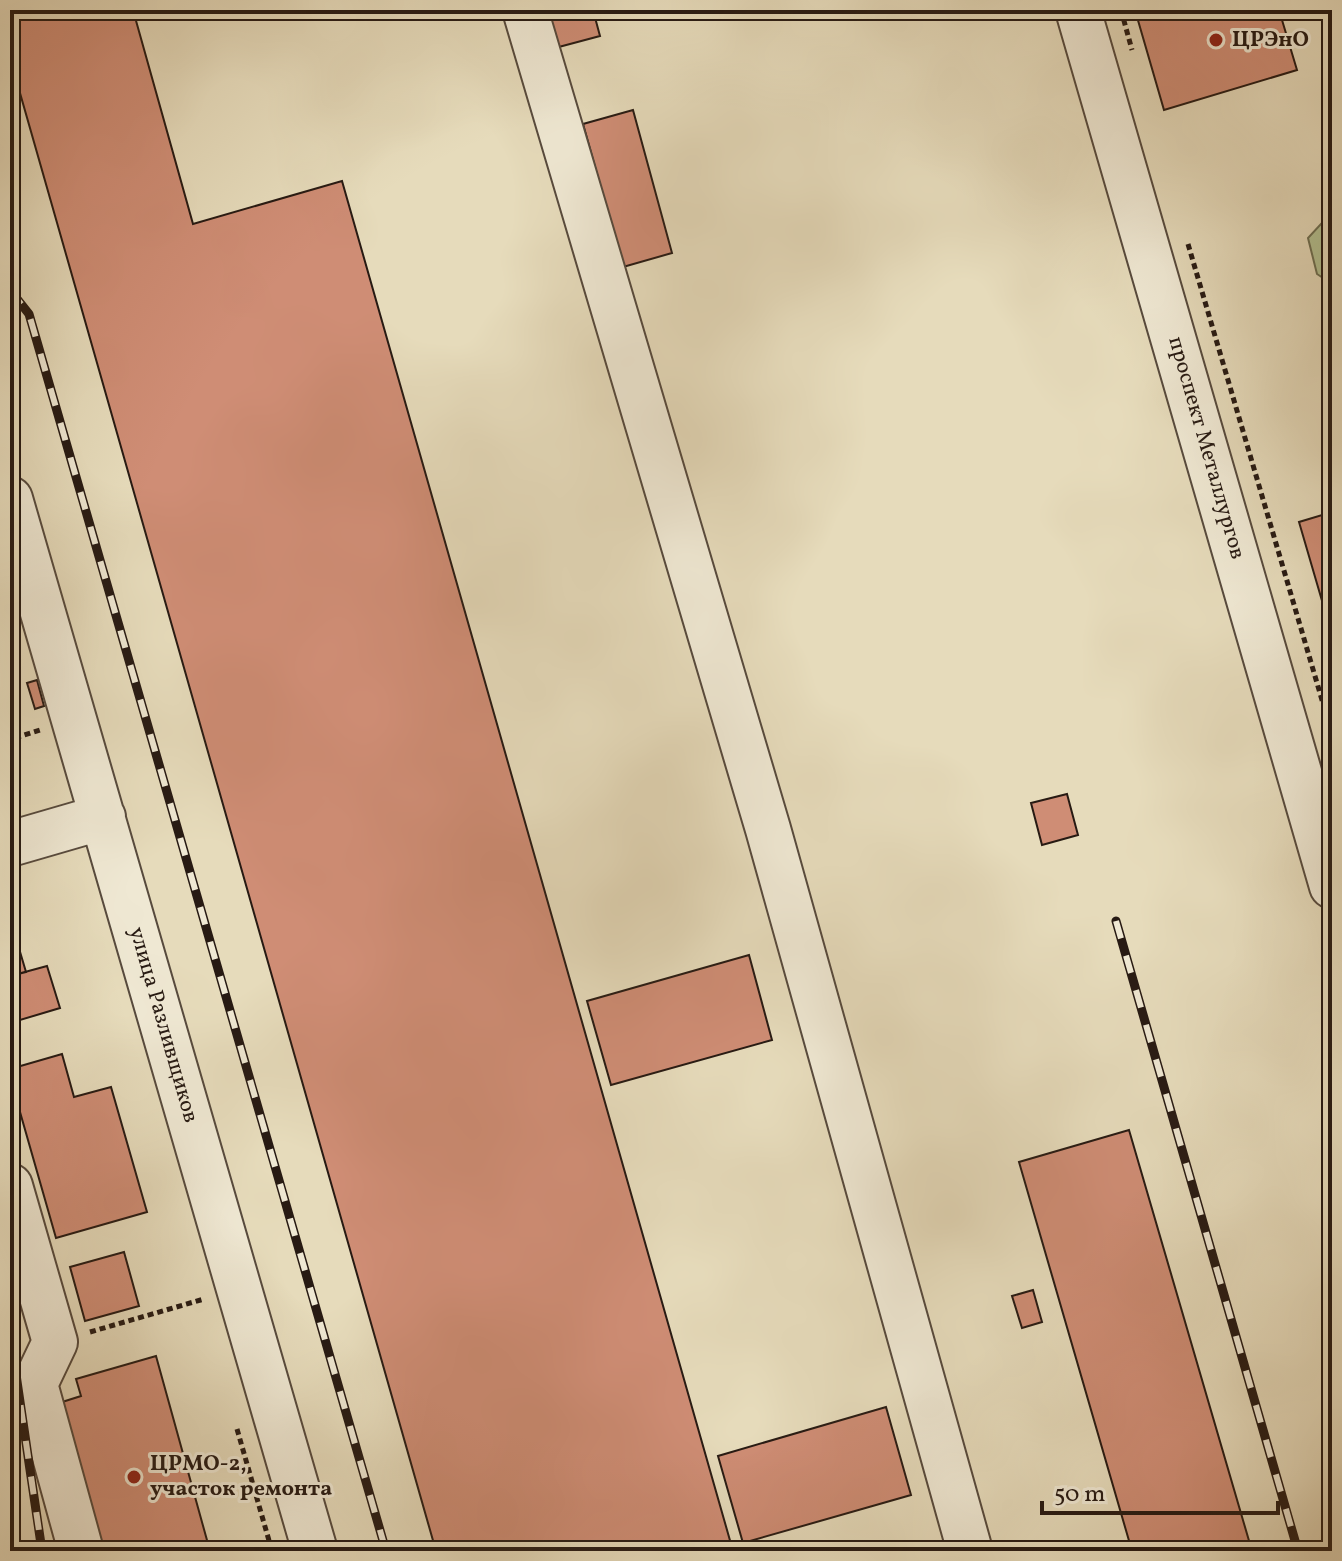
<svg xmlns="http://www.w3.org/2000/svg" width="1342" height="1561" font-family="Vollkorn,serif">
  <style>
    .green { fill: #b3c192; stroke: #6d6e52; stroke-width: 2 }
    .building { fill: #cf8d75; stroke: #271a13; stroke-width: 2 }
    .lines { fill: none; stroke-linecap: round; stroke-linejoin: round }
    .minor-casing { stroke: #574a3d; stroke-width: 48 }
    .path { stroke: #271a13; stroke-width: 5; stroke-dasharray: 6 4; stroke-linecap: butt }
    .minor { stroke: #efe8d3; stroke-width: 44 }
    .rail-casing { stroke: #271a13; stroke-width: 9 }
    .rail { stroke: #efe8d3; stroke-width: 6; stroke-dasharray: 18; stroke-linecap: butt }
    .poi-dot { fill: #8f2418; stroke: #efe8d3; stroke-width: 3 }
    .labels { text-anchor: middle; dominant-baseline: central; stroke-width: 6; stroke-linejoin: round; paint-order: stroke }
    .poi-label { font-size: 22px; font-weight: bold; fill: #271a13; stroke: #efe8d3; text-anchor: start }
    .street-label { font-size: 22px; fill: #271a13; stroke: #efe8d3 }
  </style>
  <rect width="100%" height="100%" fill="#e6dbbb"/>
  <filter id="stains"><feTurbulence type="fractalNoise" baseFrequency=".0025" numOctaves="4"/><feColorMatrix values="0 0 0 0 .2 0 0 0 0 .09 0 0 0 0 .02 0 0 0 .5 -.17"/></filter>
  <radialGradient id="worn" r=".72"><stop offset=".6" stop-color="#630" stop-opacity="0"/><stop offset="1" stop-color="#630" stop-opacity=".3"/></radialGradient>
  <path class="green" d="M1332 212V284L1317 274 1308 238Z"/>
  <path class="building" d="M10 10H133L193 224 342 181 733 1551H436L10 58Z
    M544 10H593L600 36 555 48Z
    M1135 10H1279L1297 70 1164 110Z
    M633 110 672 253 623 267 583 124Z
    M1332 512V635L1299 522Z
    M37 680 44 706 35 709 27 683Z
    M1067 794 1078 835 1042 845 1031 803Z
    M10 918 26 972 10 976Z
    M749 955 772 1040 611 1085 587 1001Z
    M47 966 60 1008 10 1023V976Z
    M62 1054 74 1097 111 1087 147 1212 56 1238 10 1077V1069Z
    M1129 1130 1252 1551H1132L1019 1162Z
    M124 1252 139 1306 85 1321 70 1267Z
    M1033 1290 1042 1322 1022 1328 1012 1296Z
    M156 1356 210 1551H99L59 1403 81 1396 76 1379Z
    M886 1407 911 1495 743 1543 718 1456Z"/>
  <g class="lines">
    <defs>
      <path id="minor" d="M525 10 768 829 970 1551
        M1078 10 1332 886
        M10 499 315 1551
        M10 844 103 817
        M10 1186 55 1342 35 1384 81 1551"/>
    </defs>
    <use href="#minor" class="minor-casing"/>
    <path class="path" d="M1121 10 1132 50
      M1188 244 1332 734
      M15 738 40 730
      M90 1332 204 1299
      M237 1429 272 1551"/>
    <use href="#minor" class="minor"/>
    <defs>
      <path id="rail" d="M10 290 29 314 386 1551
        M1116 921 1298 1551
        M10 1334 42 1551"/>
    </defs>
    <use href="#rail" class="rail-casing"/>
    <use href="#rail" class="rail"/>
  </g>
  <g class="poi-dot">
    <circle cx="1216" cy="40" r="8"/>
    <circle cx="134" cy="1477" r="8"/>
  </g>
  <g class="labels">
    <g class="poi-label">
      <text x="1232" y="40">ЦРЭнО</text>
      <text x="150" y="1464">ЦРМО-2,<tspan x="150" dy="25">участок ремонта</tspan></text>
    </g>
    <g class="street-label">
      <text transform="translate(1206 448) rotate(74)">проспект Металлургов</text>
      <text transform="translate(163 1025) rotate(74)">улица Разливщиков</text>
    </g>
  </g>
  <rect width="1342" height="1561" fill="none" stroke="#e6dbbb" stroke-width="40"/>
  <rect x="12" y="12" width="1318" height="1537" fill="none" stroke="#271a13" stroke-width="4"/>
  <rect x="20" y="20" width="1302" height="1521" fill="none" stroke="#271a13" stroke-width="2"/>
  <path d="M1042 1501v12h236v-12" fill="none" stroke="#271a13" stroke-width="4"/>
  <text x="1054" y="1501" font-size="24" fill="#271a13" stroke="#efe8d3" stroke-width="6" paint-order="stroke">50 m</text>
  <rect width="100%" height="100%" filter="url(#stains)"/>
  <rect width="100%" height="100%" fill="url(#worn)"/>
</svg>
